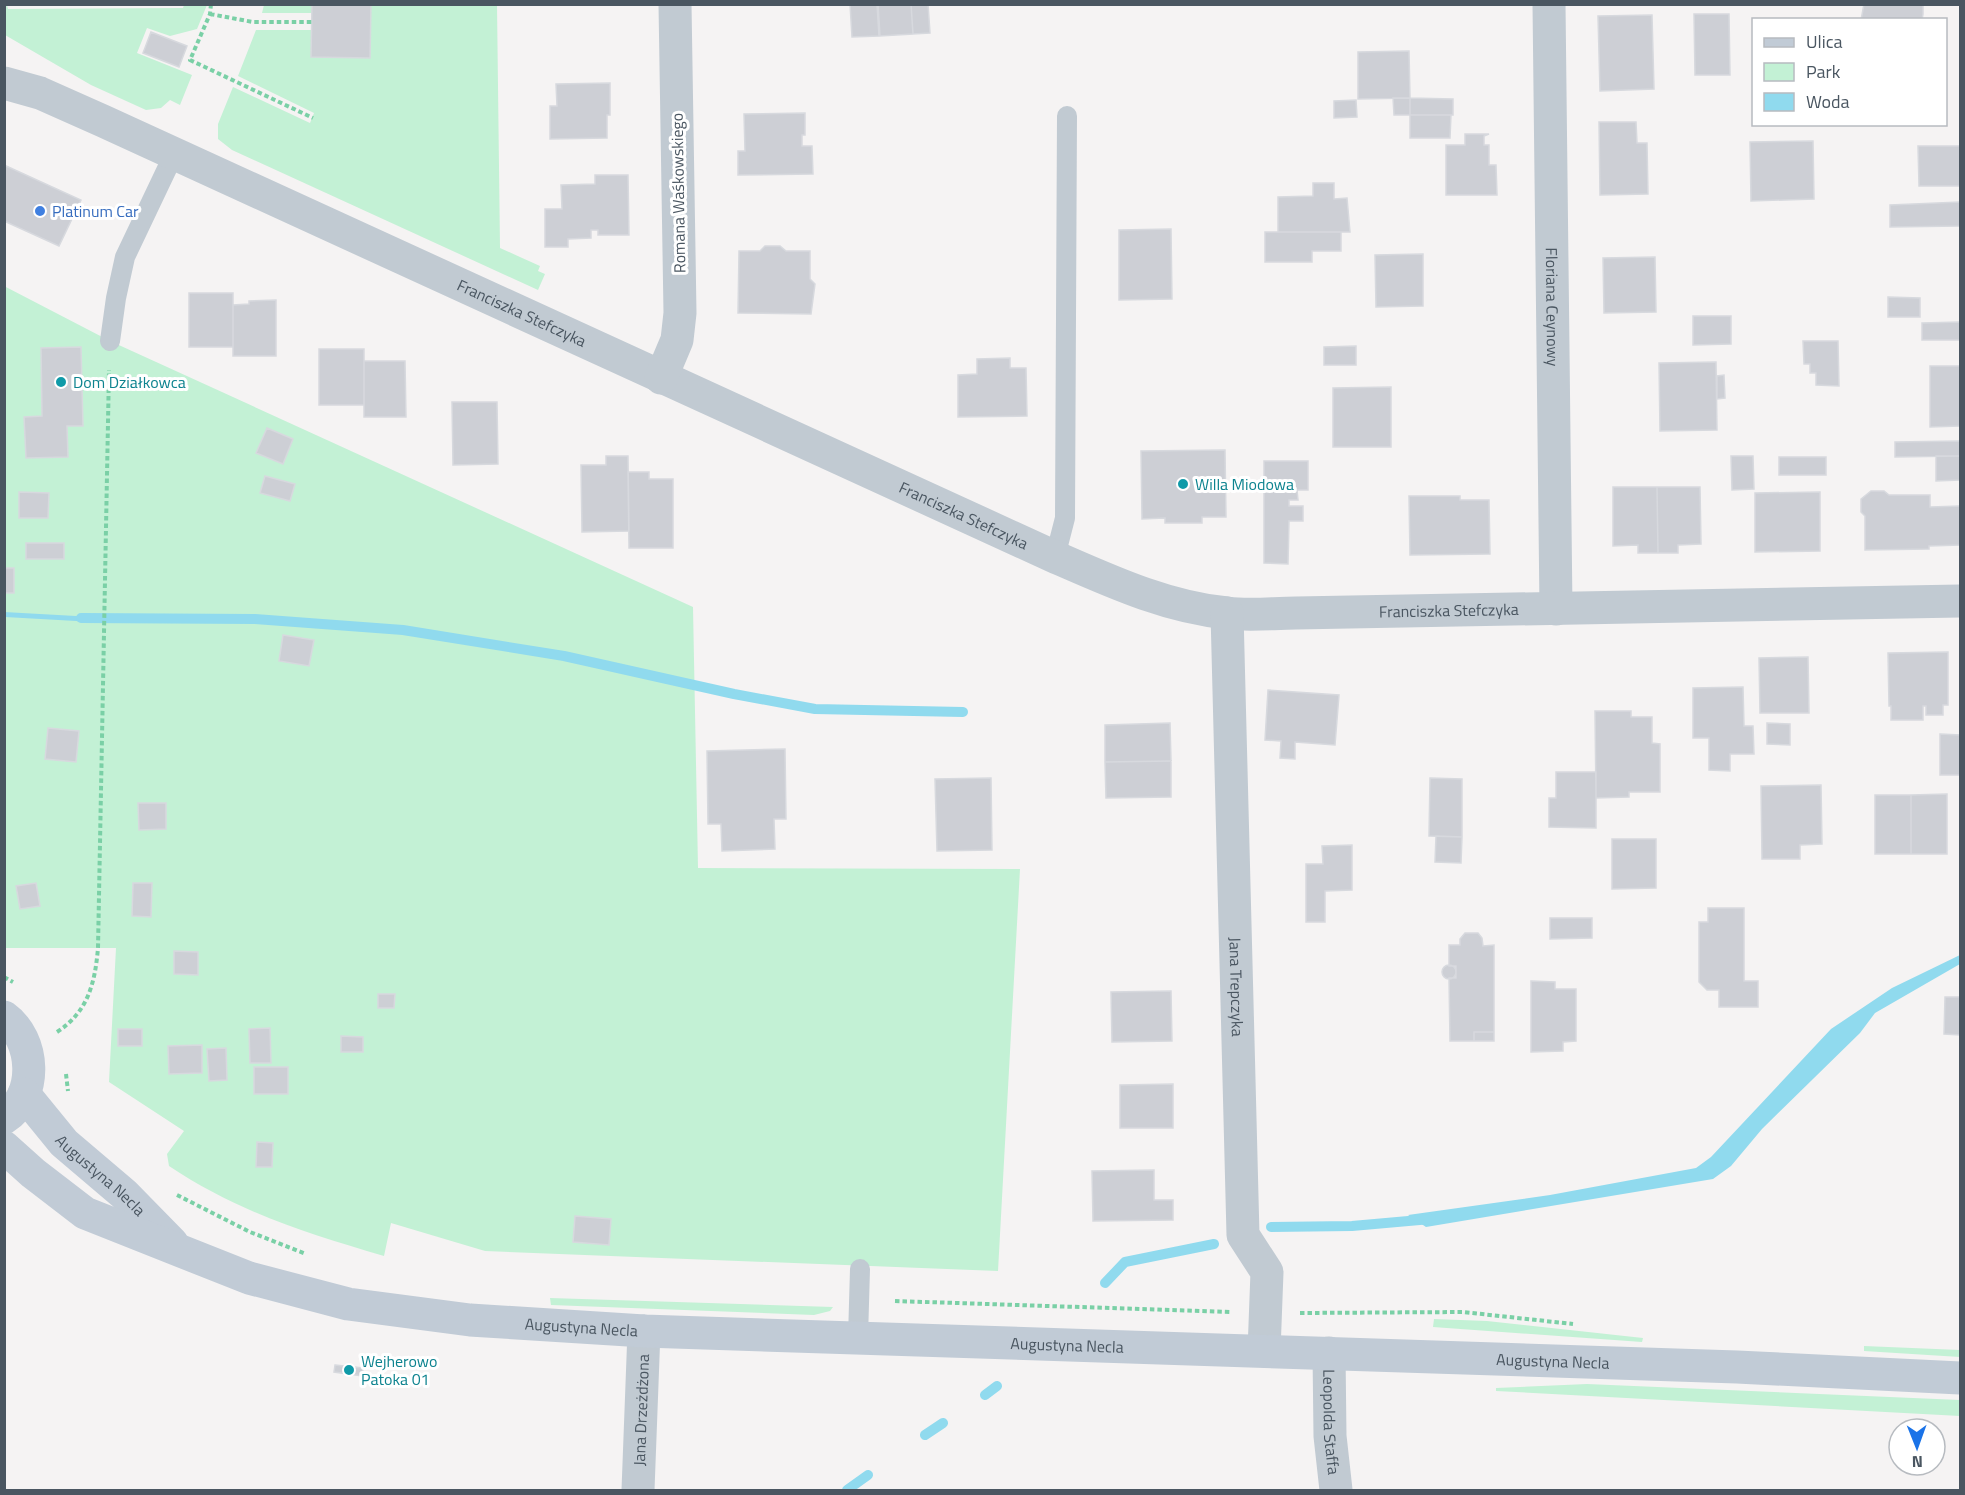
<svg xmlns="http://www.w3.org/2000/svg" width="1965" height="1495" font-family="'Titillium Web',sans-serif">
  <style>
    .green { fill: #c3f1d5 }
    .water { fill: #90daee }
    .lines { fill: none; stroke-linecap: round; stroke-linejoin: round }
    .stream { stroke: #90daee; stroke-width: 10 }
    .building { fill: #cdcfd5; stroke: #d7d9de; stroke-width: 1.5 }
    .path { stroke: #7ad0a6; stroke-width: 4; stroke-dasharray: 4.5 3; stroke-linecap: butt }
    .lane { stroke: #c1cad2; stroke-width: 20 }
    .street { stroke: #c1cad2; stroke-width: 33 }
    .secondary { stroke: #c1cbd6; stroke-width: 33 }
    .shop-dot { fill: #3f7fe0; stroke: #fff; stroke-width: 2 }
    .culture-dot { fill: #0f9aa8; stroke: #fff; stroke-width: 2 }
    .labels { text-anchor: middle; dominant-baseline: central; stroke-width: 6; stroke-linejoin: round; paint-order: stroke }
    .street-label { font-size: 16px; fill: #4a5661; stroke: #fff }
    .shop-label { font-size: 16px; fill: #366cbe; stroke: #fff; text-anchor: start }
    .culture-label { font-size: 16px; fill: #0d838f; stroke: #fff; text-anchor: start }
  </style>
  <rect width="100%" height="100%" fill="#f5f3f3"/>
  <path class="green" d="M5 4 7 5 8 9 183 8 184 5H207L197 29 170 36 147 28 137 53 192 75 180 105 170 100 161 108 146 110 91 85 5 35Z
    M264 5H312V13H262Z
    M371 5H497L500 248 540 266 538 271 545 274 538 290 232 150 218 139V124L233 87 310 123 314 113 238 76 256 30H312L370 58Z
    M4 286 110 341 693 607 698 868 1020 869 998 1271 485 1251 391 1223 384 1256C306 1233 238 1212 169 1166L167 1154 184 1131 109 1082 116 948H6L5 945Z
    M550 1298 833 1307 830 1311 814 1315 551 1305Z
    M1434 1319 1487 1321 1643 1338 1642 1342 1433 1327Z
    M1864 1346 1960 1350V1357L1864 1351Z
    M1587 1384 1960 1400V1416L1496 1391V1388Z"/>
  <path class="water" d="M4 612 94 617V622L5 617Z
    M1960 955V964L1875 1013 1860 1033 1762 1129 1731 1166 1713 1179 1426 1227 1408 1215 1550 1195 1696 1168 1711 1157 1831 1029 1892 988Z"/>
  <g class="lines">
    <path class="stream" d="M81 618 255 619 403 630 564 656 734 694 815 709 963 712
      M1271 1227 1352 1226 1431 1219
      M1105 1283 1125 1262 1214 1244
      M985 1395 997 1386
      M925 1435 943 1423
      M847 1490 868 1475"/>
  </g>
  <path class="building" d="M312 4H371L370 58 311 57Z
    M850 4H877L879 36 852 37Z
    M878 4H911L913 34 880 36Z
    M911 4H928L930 33 913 34Z
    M1864 4H1923V14L1922 20H1861Z
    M1694 14H1729L1730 75H1695Z
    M1652 15 1654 89 1600 91 1598 16Z
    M151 32 187 46 179 67 143 53Z
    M1409 51 1410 98 1358 99V52Z
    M610 83V115H607V138L550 139V106H557L556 84Z
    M1393 98H1410V115H1394Z
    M1410 98 1453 99V115H1410Z
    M1356 100 1357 117 1334 118V101Z
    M805 113V135H802V146H812L813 174 738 175V151H745L744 114Z
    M1410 115H1451L1450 138H1410Z
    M1599 122H1636L1637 143H1647L1648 194 1600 195Z
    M1465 134H1489L1484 136V145H1489V165H1496L1497 195H1446V145H1465Z
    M1813 141 1814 199 1751 201 1750 142Z
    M1918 146H1960V186H1919Z
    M4 165 81 200 59 246 4 221Z
    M595 175H628L629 235H598V230H591V238L568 239V247H545V209H562L561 185 595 184Z
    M1313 183H1334V199L1347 198 1350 232H1278V197L1313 196Z
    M1960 202V226L1890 227V205Z
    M1171 229 1172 299 1119 300V230Z
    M1265 232H1341V251H1312V262H1265Z
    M765 246H780L786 251H810V279L815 284 811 314 738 313 739 251H760Z
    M1423 254V306L1376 307 1375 255Z
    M1655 257 1656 312 1604 313 1603 258Z
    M189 293H233V347H189Z
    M1888 297 1920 298V317H1888Z
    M276 300V356H233V305L249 304V301Z
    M1693 316H1731V344L1693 345Z
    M1960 322V340H1922V323Z
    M1803 341H1838L1839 386 1816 385V373H1810V364H1804Z
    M1356 346V365H1324V347Z
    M81 347 83 426H67L68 457 26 458 24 417 42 416 41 348Z
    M319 349H364V405H319Z
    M1010 358V368H1026L1027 416 958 417V375L977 374V359Z
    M364 361H405L406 417H364Z
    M1716 362 1717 430 1660 431 1659 363Z
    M1930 366H1960V426L1930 427Z
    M1724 375 1725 398 1717 399V376Z
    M1391 387V447H1333V388Z
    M452 402H497L498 464 453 465Z
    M267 428 293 439 283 464 256 453Z
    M1960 441V456L1895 457V442Z
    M1225 450 1226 517H1202V523H1165V518L1142 519 1141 451Z
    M606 456H628L629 531 582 532 581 465H606Z
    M1731 456H1753L1754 489 1732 490Z
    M1936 456H1960V480L1936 481Z
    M1779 457H1826V475H1779Z
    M1264 461H1308V490H1297L1298 500H1289V506H1303V521H1289L1288 564 1264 563Z
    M628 472H649V479H673V548H629Z
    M265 476 295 484 290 501 260 493Z
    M1613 487H1657L1658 553H1638V545L1613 546Z
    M1657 487H1700L1701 544 1678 545V553H1658Z
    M1871 491H1884L1889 495H1930V507L1960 506V545L1929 546V549L1865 550V516L1861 512V499Z
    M19 492 49 493 48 518H19Z
    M1820 492V551L1755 552V493Z
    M1409 496H1460V500H1489L1490 554 1410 555Z
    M26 543H64V559H26Z
    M4 568H14V593H4Z
    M283 635 314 640 309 666 279 661Z
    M1948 652V705H1943V715H1926V706H1923V720H1891V706H1889L1888 653Z
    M1808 657 1809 713H1760L1759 658Z
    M1743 687 1744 726H1753L1754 754H1730V771L1709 770V738H1693V688Z
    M1268 690 1339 695 1335 745 1295 742V759L1280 758 1281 741 1265 740Z
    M1595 711H1631V717H1652V743L1660 744V792H1629V797L1596 798Z
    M1170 723 1171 761 1105 762V725Z
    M1767 723 1790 724V745L1767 744Z
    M48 728 79 731 76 762 45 759Z
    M1940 734 1960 735V775H1940Z
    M785 749 786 819H774L775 849 722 851 721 824H708L707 751Z
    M1171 761V797L1106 798 1105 762Z
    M1556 772H1596V828L1549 827V798H1556Z
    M991 778 992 850 937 851 935 779Z
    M1430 778 1462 779V837L1429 836Z
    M1821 785 1822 844 1800 845V859H1762L1761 786Z
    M1947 794V854H1911V795Z
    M1875 795H1911V854H1875Z
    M138 803H166V829L139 830Z
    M1436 836 1462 837 1461 863 1435 862Z
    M1612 839H1656V888L1612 889Z
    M1352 845V890L1325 891V922H1306V864H1323L1322 846Z
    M36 883 40 906 20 909 16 886Z
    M133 883H152L151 917 132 916Z
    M1708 908H1744V981H1758V1007H1719V990H1707L1699 982V922H1708Z
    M1550 918H1592V938L1550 939Z
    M1465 933H1478L1482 938 1483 946 1494 945V1032H1474V1041H1450L1449 978H1456V966H1449V945H1460V939Z
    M174 951 198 952V975L174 974Z
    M1442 972a7 7 0 1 1 14 0a7 7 0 1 1-14 0Z
    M1531 981 1555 982V989H1576V1041L1563 1042V1051L1531 1052Z
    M1171 991 1172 1041 1112 1042 1111 992Z
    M378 994H395L394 1008H378Z
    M1945 997H1960V1035L1944 1034Z
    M270 1028 271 1063H250L249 1029Z
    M118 1029H142V1046H118Z
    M1474 1032H1494V1041H1474Z
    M341 1036 363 1037V1052H341Z
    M202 1045V1073L169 1074 168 1046Z
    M226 1048 227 1080 209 1081 207 1049Z
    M254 1067H288V1094H254Z
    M1173 1084V1128H1120V1085Z
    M257 1142 273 1143 272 1167H256Z
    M1154 1170V1200H1173V1220L1093 1221 1092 1171Z
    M575 1216 611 1219 609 1245 573 1242Z
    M335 1365 363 1368 362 1376 334 1372Z"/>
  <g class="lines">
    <path class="path" d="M211 4 210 14 190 60 313 118
      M210 14 253 22H312
      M4 977 13 982
      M57 1032C88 1012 95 983 98 948L109 370
      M66 1074 68 1091
      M177 1195 250 1232 306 1254
      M895 1301 1232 1312
      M1300 1313 1463 1312 1573 1324"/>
    <path class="lane" d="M110 341 116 298 125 257 174 154
      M1055 557 1065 518 1067 116
      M858 1338 860 1269"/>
    <g class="street">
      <path id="s1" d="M1549 4 1556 609"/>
      <path id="s2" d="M4 83 40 93 103 121 1055 557C1110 581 1166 607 1227 613 1249 616 1274 613 1296 613L1960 601"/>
      <path d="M661 378 677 340 680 313 675 4"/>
      <path id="s3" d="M1227 613 1243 1235 1267 1272 1264 1351"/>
      <path id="s4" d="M1329 1353 1330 1436 1336 1490"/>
      <path id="s5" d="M638 1490 644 1331"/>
    </g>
    <g class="secondary">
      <path d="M4 1017C35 1039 39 1096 4 1118"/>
      <path id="s6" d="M24 1094 64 1143 124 1194 172 1243"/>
      <path id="s7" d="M4 1147 33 1173 85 1213 249 1278 348 1304 470 1320 644 1331 1737 1367 1960 1378"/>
    </g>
  </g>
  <circle class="shop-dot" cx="40" cy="211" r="6"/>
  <g class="culture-dot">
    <circle cx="61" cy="382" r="6"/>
    <circle cx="1183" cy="484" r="6"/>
    <circle cx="349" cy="1370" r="6"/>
  </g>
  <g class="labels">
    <g class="street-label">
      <text transform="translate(678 193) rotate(-91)">Romana Waśkowskiego</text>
      <text stroke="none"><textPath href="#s1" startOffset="303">Floriana Ceynowy</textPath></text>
      <text stroke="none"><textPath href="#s2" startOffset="567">Franciszka Stefczyka</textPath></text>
      <text stroke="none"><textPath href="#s2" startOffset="1053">Franciszka Stefczyka</textPath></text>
      <text stroke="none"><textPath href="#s2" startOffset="1557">Franciszka Stefczyka</textPath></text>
      <text stroke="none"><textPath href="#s3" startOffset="374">Jana Trepczyka</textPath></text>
      <text stroke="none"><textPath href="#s6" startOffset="112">Augustyna Necla</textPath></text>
      <text stroke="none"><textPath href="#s7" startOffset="618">Augustyna Necla</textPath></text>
      <text stroke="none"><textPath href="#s7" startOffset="1104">Augustyna Necla</textPath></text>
      <text stroke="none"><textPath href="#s7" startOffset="1590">Augustyna Necla</textPath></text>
      <text stroke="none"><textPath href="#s5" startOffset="80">Jana Drzeżdżona</textPath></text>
      <text stroke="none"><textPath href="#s4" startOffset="69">Leopolda Staffa</textPath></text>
    </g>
    <g class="shop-label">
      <text x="52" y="211">Platinum Car</text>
    </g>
    <g class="culture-label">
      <text x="73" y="382">Dom Działkowca</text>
      <text x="1195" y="484">Willa Miodowa</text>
      <text x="361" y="1361">Wejherowo<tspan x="361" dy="18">Patoka 01</tspan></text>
    </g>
  </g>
  <rect width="1965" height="1495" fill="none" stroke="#4a5661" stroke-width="12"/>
  <rect x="1752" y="18" width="195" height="108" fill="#ffffff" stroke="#b7bbc0" stroke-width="1.5"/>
  <rect x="1764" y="38" width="30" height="9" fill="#c1cbd6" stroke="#b7bbc0" stroke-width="1.5"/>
  <text x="1806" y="48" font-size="18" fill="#4a5661">Ulica</text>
  <rect x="1764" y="63" width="30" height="18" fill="#c3f1d5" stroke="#b7bbc0" stroke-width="1.5"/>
  <text x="1806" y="78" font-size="18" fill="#4a5661">Park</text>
  <rect x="1764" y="93" width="30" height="18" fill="#90daee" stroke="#b7bbc0" stroke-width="1.5"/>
  <text x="1806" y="108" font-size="18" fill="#4a5661">Woda</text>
  <g transform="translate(1917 1447) rotate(179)"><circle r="28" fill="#ffffff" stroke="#b7bbc0" stroke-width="1.5"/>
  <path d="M0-4.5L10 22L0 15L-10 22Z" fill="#1a73e8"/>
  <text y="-9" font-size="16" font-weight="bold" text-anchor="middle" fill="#4a5661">N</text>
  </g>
</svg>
